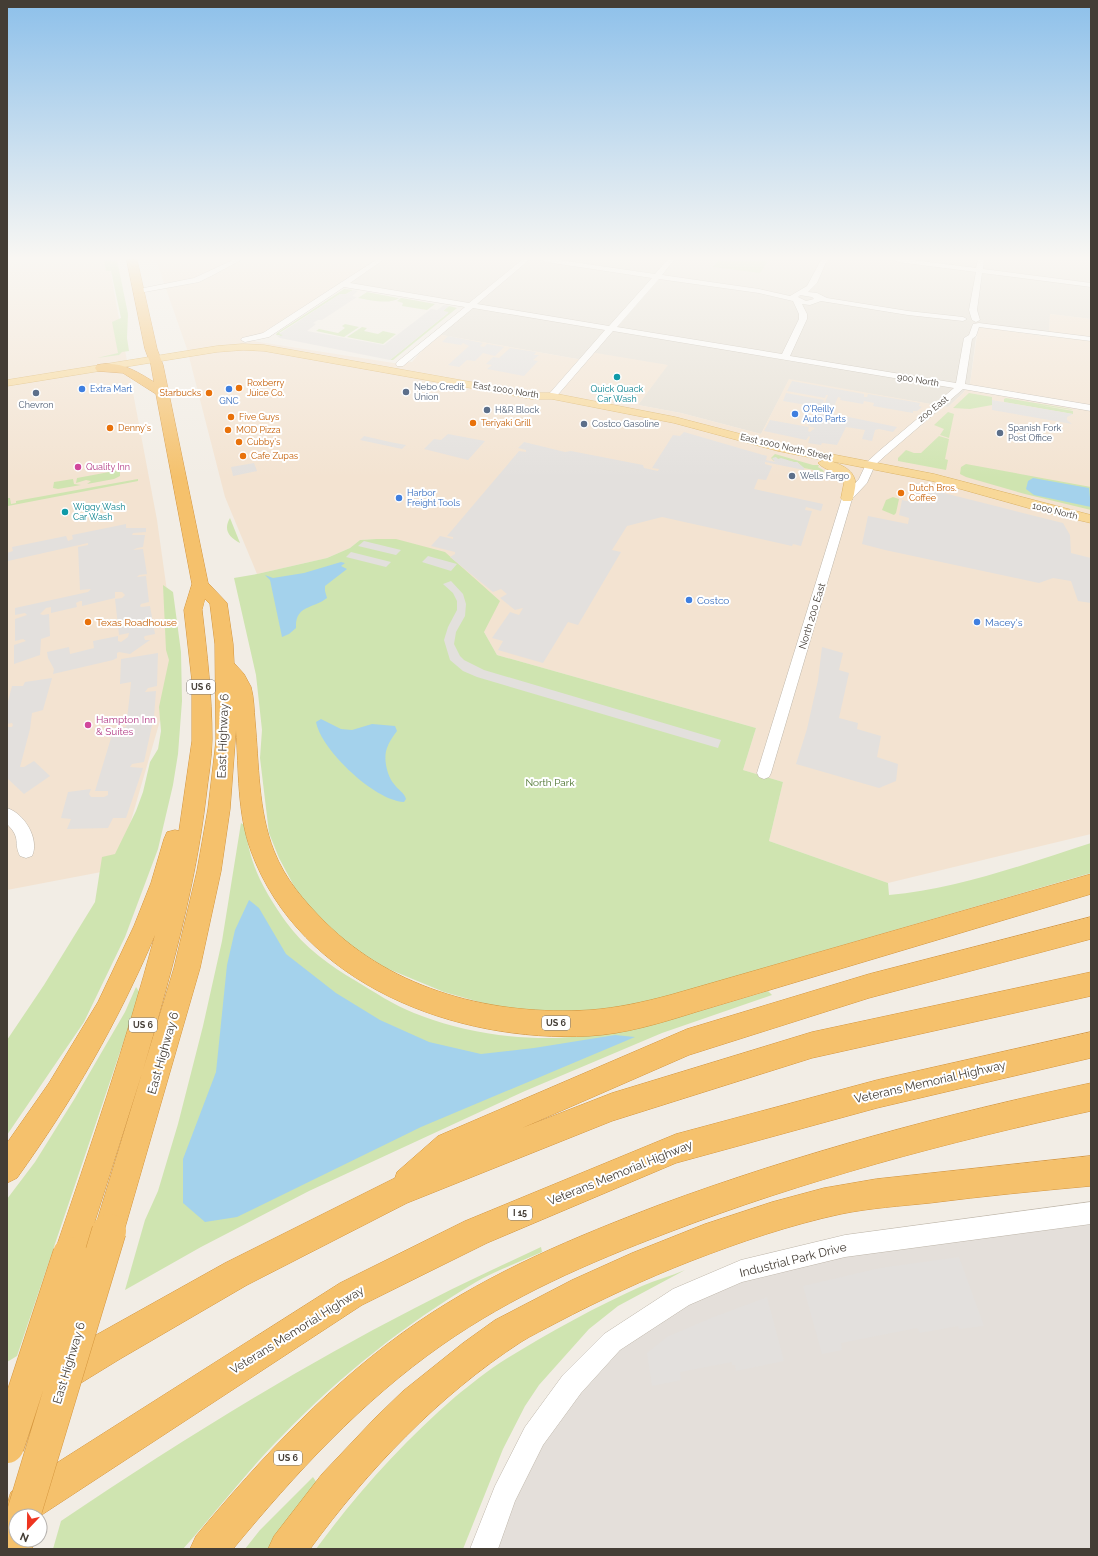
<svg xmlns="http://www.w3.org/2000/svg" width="1098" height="1556" font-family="Raleway,sans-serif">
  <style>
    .residential { fill: #e5dfd4 }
    .commercial { fill: #f3e3d1 }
    .industrial { fill: #e4dfda }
    .green { fill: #cfe4b0 }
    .parking { fill: #e3e0dd }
    .water { fill: #a4d2ec }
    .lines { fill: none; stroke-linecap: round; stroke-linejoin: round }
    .minor-casing { stroke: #bfb7ab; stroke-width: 1 }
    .major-casing { stroke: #dcb468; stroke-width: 1 }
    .highway-casing { stroke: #d4953d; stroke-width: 1 }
    .minor { fill: #fff; fill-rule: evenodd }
    .major { fill: #f8d898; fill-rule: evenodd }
    .highway { fill: #f5c16c; fill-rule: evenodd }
    .highway-bridge-casing { stroke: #d4953d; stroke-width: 35; stroke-linecap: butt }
    .highway-bridge { stroke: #f5c16c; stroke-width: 34 }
    .culture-dot { fill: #0f9aa8; stroke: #fff; stroke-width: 1.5 }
    .food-dot { fill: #e8710a; stroke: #fff; stroke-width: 1.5 }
    .shop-dot { fill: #3f7fe0; stroke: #fff; stroke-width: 1.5 }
    .service-dot { fill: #5c6f8a; stroke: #fff; stroke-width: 1.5 }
    .hotel-dot { fill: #d1479c; stroke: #fff; stroke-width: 1.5 }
    .labels { text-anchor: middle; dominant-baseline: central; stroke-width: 4; stroke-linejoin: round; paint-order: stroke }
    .far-street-label { font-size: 9px; fill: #443d35; stroke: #fff }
    .far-food-label { font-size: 9px; fill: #c56008; stroke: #fff; text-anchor: start }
    .far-service-label { font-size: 9px; fill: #4e5e75; stroke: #fff; text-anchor: start }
    .far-shop-label { font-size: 9px; fill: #366cbe; stroke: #fff; text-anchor: start }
    .far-culture-label { font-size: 9px; fill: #0d838f; stroke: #fff }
    .far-hotel-label { font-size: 9px; fill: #b23c85; stroke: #fff; text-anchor: start }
    .shield { fill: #fff; stroke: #7c7772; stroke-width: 1 }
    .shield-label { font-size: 9px; font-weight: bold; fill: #443d35 }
    .shop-label { font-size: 10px; fill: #366cbe; stroke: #fff; text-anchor: start }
    .street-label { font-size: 10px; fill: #443d35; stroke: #fff }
    .food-label { font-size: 10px; fill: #c56008; stroke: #fff; text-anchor: start }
    .hotel-label { font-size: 10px; fill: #b23c85; stroke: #fff; text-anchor: start }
    .park-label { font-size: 10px; fill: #4a722c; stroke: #fff }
    .near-street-label { font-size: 12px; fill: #443d35; stroke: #fff }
  </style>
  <rect width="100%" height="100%" fill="#f2ede5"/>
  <path class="residential" d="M376 260H1091V319L1050 314 1049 337 977 329 970 384 963 393 948 407 789 380 761 434 681 413 638 405 667 365 583 360 436 334 470 305 342 284 379 260Z"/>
  <path class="commercial" d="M7 260H108L157 520 177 662 117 869 7 890Z
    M156 260H379L266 335 246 340 400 364 403 361 412 362 436 334 583 360 590 352 668 365 638 405 681 413 761 434 789 379 948 407 963 393 970 384 978 328 982 327 1049 337 1050 314 1091 319V834L888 883 769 841 783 782 743 770 756 728 497 655 484 632 376 539 360 540 350 548 327 558 257 574 225 497 187 349Z"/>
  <path class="industrial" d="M1091 1219V1549H477L572 1384 636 1325 741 1271Z"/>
  <path class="green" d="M104 260H117L128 314 127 338 129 351 122 352 119 355 97 358 118 353 112 322 121 318 111 271H106Z
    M719 260H769L760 273 713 267Z
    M344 289 353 290 346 294H340L279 333 284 335 281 337 279 335H276L277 333Z
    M367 292 398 298H399C390 305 369 300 358 298Z
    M401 298H402L435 304 427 310 402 306 403 303 397 301Z
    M449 306 457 308 393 360H390L448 313 443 311Z
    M345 324 359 327 344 337 316 331 319 329 338 333 345 328 342 326Z
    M362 327 367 328 364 331 378 334 383 331 396 334 383 344 347 337Z
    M969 393 992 397V405L970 409 953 408Z
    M1006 398 1071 409 1073 410 1033 404 1073 411V414L1004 402V399Z
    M948 412 954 414 949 438 940 435 944 429 934 425Z
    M939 436 949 439 945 459 948 460 946 470 898 461V458L906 450 914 453H921Z
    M775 454 813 465H819L818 467 823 470 824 472 804 468 797 462H794L773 458 776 461H774L771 458Z
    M966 464 1091 487V510L1025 494 966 477 960 474 961 467Z
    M120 470V476L114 479 87 484 91 481 86 480 76 483 77 478Z
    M73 479 74 484 81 485 58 489 53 488 54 482Z
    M138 479V481L8 506 7 504V498H10L11 504 16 503V501Z
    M893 497 899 499 896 513 894 515 882 510 886 500Z
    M230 518 240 543C229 537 223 530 230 518Z
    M376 539H396L445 552 500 601 484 632 497 655 756 728 743 770 783 782 769 841 888 883 889 895C958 889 1025 864 1091 843V873L633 1006 590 1012 541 1011 497 1007 444 992 386 968 346 943 312 910 295 888 279 858 269 833 260 758 262 730 256 675 234 578 257 574 327 558 350 548 360 540Z
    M163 585 173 592 181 652 182 701 178 754 173 785 158 849 125 937 84 1022 7 1135V1040L44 985 95 902 102 857 115 854 136 811 143 792 150 762 158 749 161 731 159 707 169 660 166 650Z
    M241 823 244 825C247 838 249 852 254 865 261 885 274 905 286 922 304 947 330 966 356 981 374 992 394 1005 414 1013 459 1031 507 1039 556 1038 629 1035 698 1011 768 991L772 995 662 1033 525 1091 309 1191 201 1247 125 1290 145 1220 158 1191 178 1124 203 1026 222 941Z
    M136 987 140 993 17 1356 7 1362V1199L35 1162 75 1098 125 1012Z
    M541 1247 542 1252C520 1262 497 1270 476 1282 405 1324 340 1376 283 1435 247 1471 217 1511 183 1549H53L61 1521C174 1445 292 1371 413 1309 455 1287 498 1267 541 1247Z
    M685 1270 618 1306 589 1329 539 1385 525 1406 503 1449 463 1549H316C357 1493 403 1442 455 1397 471 1384 488 1370 506 1359 548 1333 597 1306 642 1286 656 1280 671 1276 685 1270Z
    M313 1477 320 1488 272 1549H245L260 1530Z"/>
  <path class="parking" d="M353 290 358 291 352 296 357 297 322 320H318L313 323 316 324 307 331 384 345 431 309 437 310 444 305 449 306 443 311 449 312 390 360 280 338 276 335 281 336 283 335 279 334 340 294H346Z
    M448 336 483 343 480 346 484 347 487 344 504 347 495 356 483 353 475 361 467 360 459 367 448 365 469 346 463 343 461 345 442 342Z
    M510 348 536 352 534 355H539L533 360 538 361 524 376 487 369 492 365 486 364 493 357 499 358Z
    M792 381 864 394V397H867L868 394 920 403 919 406 922 407 917 411H913V413L873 406 874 403 864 401 863 404 840 400 841 398 838 397 833 409 834 414 897 427 893 432 879 429 875 430 872 441 862 439 865 430 846 427 837 445 822 443 821 445 808 443 810 437 809 436 806 440 764 431 770 420 809 427 808 431 810 432 815 428 808 426 815 409 823 410 824 408 783 401 786 393 824 400 823 402 825 403 828 395H826L825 398 787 391Z
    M992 400 1073 414 1067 417V420L1072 424 992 410Z
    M684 432 767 456 766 460 775 462 772 458 776 457 778 459 781 458 794 462H797L804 468V470L765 462V464L772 466 771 469 766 480 758 479 754 489 823 504 821 511 806 507 805 510 812 511 801 546 793 544 792 546 662 517 627 526 612 550 621 552 578 625 568 622 543 663 498 650 503 641 492 638 510 612 519 615 523 608 515 610 500 598 507 594 501 589 493 592 450 557 455 554V552L431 546 440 536 453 539V537L447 536 519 451 526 452V450L518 448 524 442 565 452 571 451 643 465 644 468 658 471 659 469 652 468 673 435 680 436Z
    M448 434 485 441 468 460 424 449 434 439 441 440Z
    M364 436 390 442 406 445 402 449 360 440Z
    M254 463 257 471 233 476 231 467Z
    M917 483 937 488 936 491 1063 523 1070 535 1071 553 1091 558V603L1078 601 1071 581 1053 578 1039 583 885 550 862 544 868 516 908 524 909 518 899 515 902 500 913 502Z
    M126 524V528H146V532L133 533 132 535H145L143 547 137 548 133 550 143 549 147 574 139 575 137 577 146 576 149 602 141 604 140 606 141 607 150 606 155 634 145 636 144 637 145 640H150L130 654 119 652 117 653V658L113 660 53 674 54 669 48 658 47 652 69 647 70 654 94 648 93 641 118 636V641L121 642 128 637 129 633 119 635 115 599 122 598 125 595 122 592H115V598L82 606V601H80L76 603 77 607 51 613V607L46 608 40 614 43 615 49 614 50 636 41 639 40 655 14 664V645L26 641 23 639 15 641V619L27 615 25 613 15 615V608L88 592 91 589 80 590 78 547 88 545V543L8 561 7 553 13 551 12 547 66 536 68 541 73 539 72 535Z
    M364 541 401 550 396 555 358 546Z
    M351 552 391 562 386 567 346 557Z
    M428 556 457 564 451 571 422 562Z
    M451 581 463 594 466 604 465 616 456 632 454 644 460 656 464 660 484 670 721 740 718 748 477 677 463 671 450 660 444 640 448 627 457 610V601L453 593 443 584Z
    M822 647 843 653 839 670 849 673 839 718 858 723 857 729 881 736 877 757 898 764 896 781 879 788 796 764 807 729 818 680Z
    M158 653 157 686 148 688 145 692 156 691 154 717 142 720V723L153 721 144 762 132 764 130 767 143 768 126 818H113L108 828 67 829 71 819 61 818 68 792 91 789 89 794 91 797H104L108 795V791H95L114 728 126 727 130 693 131 682 120 684 121 659Z
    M52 678 43 710 32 713 30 729 20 767H24L34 761 50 776 24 794 7 778V727H12L13 725 12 723 7 724V705L12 686H23L25 682Z
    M959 1257 984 1326 959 1329 958 1326 920 1333 917 1328 841 1343 842 1350 822 1354 803 1286 880 1268Z
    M767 1297 784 1361 736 1371 735 1365H732V1362L680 1372 681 1380 652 1386 647 1353 667 1337 711 1318Z"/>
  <path class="water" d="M1033 478 1089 488 1091 507 1034 495 1026 489 1028 481Z
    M341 562 345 563 341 566 347 569 325 586V591L327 598C313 609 295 605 296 628L289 634 282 637 270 580 265 575 273 578 304 573Z
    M321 719 341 729 352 730 372 724 395 726 397 731C393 736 389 742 387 748 383 758 387 776 394 784 398 790 404 792 406 799L404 802C375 801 321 750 316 722Z
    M249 900 259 908 286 954 336 993 380 1020 429 1042 481 1054 534 1048 615 1035 635 1037 421 1127 237 1217 205 1222 183 1203V1159L216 1072 227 965 235 930Z"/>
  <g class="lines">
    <defs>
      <path id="minor" d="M233 260H241L213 275 199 282 139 293 135 291 139 289 194 278Z
        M376 260H383L350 283 469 303 522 260H529L477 304 609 326 652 278 546 262 543 260H559L655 274 667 260H674L662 275 759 289 790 296 807 286 821 260H827L817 283 808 292 817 293 827 298 908 311 963 317 967 319 963 321 908 315 821 301 810 305 802 304 807 314V319L790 356 956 383 964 338 969 335 973 324 979 323 1091 337V341L979 327 976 336 972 339 965 384 1091 405V411L963 389 886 455 875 465 867 483 852 499 771 773 769 777 764 779 759 777 757 773 842 498 859 479 867 462 879 451 954 388 613 331 555 398H549L548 396 549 394 605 330 473 308 403 366H397L396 364 397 362 465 307 344 287 269 337 245 342 241 340 242 338 263 333ZM659 279 759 293 793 301 799 314V319L782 354 617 327ZM800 295 812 297 814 299 806 301 798 297Z
        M895 260H913L976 268 978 260H984L983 269 1091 283V287L982 273 977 310 980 320 976 322 972 320 969 310 976 272 898 262Z
        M7 808C24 813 40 839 32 856L26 858 20 856C13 842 22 839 7 824Z
        M1091 1202V1224L845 1257 742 1282 689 1305 620 1350 581 1393 543 1445 515 1501 498 1549H470L495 1486 525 1427 563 1375 604 1334 673 1289 741 1260 845 1235Z"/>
      <path id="major" d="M243 344 264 345 532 393H552L675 417 779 444 934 474 1091 515V523L1039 511 932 481 830 461C843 465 858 472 855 488 854 493 854 497 851 501H843L841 498 844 483 843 478C836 471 824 470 818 463L823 460 778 451 674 423 552 399H532L264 351 243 350 217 352 7 386V380L217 346Z"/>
      <path id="highway" d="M127 260H137L157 349 163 365 208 583 227 603 233 644 234 663 244 674 251 687C254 698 254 710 255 721 259 764 258 811 274 851 285 879 304 901 325 922 394 991 494 1016 590 1010 617 1008 644 1002 670 995L1091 874V894L696 1012C661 1023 625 1034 589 1036 457 1043 300 985 251 851 237 813 239 770 236 730L230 809 221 871 200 968 124 1231 120 1242 109 1246 98 1242 94 1231 142 1073 81 1265 70 1270 59 1265 54 1254C90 1148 126 1043 155 935 117 1024 73 1100 17 1178L7 1183V1143L49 1083 98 1002 134 926 151 883 164 839 167 832 175 830 179 831 192 741V681L184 610 192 584 156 394 123 373 97 371 95 368 97 365C119 360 136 371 154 382L151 365 145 349ZM205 599 210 604 215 644 216 741 208 809 197 871 174 968 143 1070C169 981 195 890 206 797 208 778 212 758 212 739 212 696 207 653 202 610Z
        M1091 917V939L869 998 689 1055 522 1128 612 1093 812 1032 1091 972V996L812 1058 612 1121 407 1203 247 1285 120 1359 76 1386 64 1391 52 1386 47 1374 52 1362 96 1335 225 1263 395 1178 397 1172 438 1136 687 1029 869 974Z
        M1091 1032V1058L877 1108 676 1163 487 1243 362 1305 40 1516H16V1520L11 1518C7 1508 7 1502 11 1492L340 1283 465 1221 676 1134 877 1080Z
        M1091 1083V1111C947 1142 805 1180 667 1233 588 1263 512 1296 442 1345 362 1401 295 1474 233 1549H190L196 1536C262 1457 333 1380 418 1322 493 1271 575 1237 659 1205 800 1153 944 1114 1091 1083Z
        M1091 1156V1186C1037 1191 984 1196 930 1203 901 1206 870 1208 841 1214 790 1225 740 1242 691 1261 645 1279 600 1300 556 1323 545 1329 532 1335 521 1342 438 1396 368 1470 310 1549H268L274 1536 322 1474 375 1418 403 1391 463 1343 495 1320 572 1280 632 1253 705 1224 772 1202 824 1188 876 1179Z
        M16 1521V1540H35L32 1549H7V1525Z"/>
    </defs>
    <use href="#minor" class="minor-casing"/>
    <use href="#major" class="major-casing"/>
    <use href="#highway" class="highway-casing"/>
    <use href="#minor" class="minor"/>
    <use href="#major" class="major"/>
    <use href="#highway" class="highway"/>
    <defs>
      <path id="highway-bridge" d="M7 1446 70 1254
        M23 1516 109 1231"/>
    </defs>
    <use href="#highway-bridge" class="highway-bridge-casing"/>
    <use href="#highway-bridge" class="highway-bridge"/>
  </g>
  <linearGradient id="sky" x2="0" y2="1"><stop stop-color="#8dc0ea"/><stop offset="0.54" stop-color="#f9f7f3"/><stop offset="1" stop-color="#f9f7f3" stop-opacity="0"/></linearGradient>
  <rect width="1098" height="478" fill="url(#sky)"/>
  <g class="culture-dot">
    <circle cx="617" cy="377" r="4"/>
    <circle cx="65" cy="512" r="4"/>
  </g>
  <g class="food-dot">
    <circle cx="239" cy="388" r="4"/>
    <circle cx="209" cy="393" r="4"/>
    <circle cx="231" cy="417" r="4"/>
    <circle cx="473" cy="423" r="4"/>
    <circle cx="110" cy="428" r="4"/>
    <circle cx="228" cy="430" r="4"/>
    <circle cx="239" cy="442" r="4"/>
    <circle cx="243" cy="456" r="4"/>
    <circle cx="901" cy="493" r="4"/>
    <circle cx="88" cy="622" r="4"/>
  </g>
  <g class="shop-dot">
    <circle cx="82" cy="389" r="4"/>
    <circle cx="229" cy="389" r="4"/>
    <circle cx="795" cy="414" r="4"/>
    <circle cx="399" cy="498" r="4"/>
    <circle cx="689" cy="600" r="4"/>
    <circle cx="977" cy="622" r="4"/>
  </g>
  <g class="service-dot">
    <circle cx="406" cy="392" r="4"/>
    <circle cx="36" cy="393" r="4"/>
    <circle cx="487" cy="410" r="4"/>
    <circle cx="584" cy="424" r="4"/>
    <circle cx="1000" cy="433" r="4"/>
    <circle cx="792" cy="476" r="4"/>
  </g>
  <g class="hotel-dot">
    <circle cx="78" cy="467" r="4"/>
    <circle cx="88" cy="725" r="4"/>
  </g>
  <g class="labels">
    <g class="far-street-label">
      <text transform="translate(918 380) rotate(9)">900 North</text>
      <text transform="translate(506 390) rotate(9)">East 1000 North</text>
      <text transform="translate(933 409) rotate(-39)">200 East</text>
      <text transform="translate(786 447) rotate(13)">East 1000 North Street</text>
      <text transform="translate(1055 511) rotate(14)">1000 North</text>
    </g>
    <g class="far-food-label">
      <text x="247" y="383">Roxberry<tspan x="247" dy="10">Juice Co.</tspan></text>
      <text x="201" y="393" text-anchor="end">Starbucks</text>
      <text x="239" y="417">Five Guys</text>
      <text x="481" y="423">Teriyaki Grill</text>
      <text x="118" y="428">Denny's</text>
      <text x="236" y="430">MOD Pizza</text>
      <text x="247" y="442">Cubby's</text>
      <text x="251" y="456">Cafe Zupas</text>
      <text x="909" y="488">Dutch Bros.<tspan x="909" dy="10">Coffee</tspan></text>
    </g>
    <g class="far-service-label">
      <text x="414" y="387">Nebo Credit<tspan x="414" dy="10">Union</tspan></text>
      <text x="36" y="405" text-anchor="middle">Chevron</text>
      <text x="495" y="410">H&amp;R Block</text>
      <text x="592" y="424">Costco Gasoline</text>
      <text x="1008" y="428">Spanish Fork<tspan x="1008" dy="10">Post Office</tspan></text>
      <text x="800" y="476">Wells Fargo</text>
    </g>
    <g class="far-shop-label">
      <text x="90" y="389">Extra Mart</text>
      <text x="229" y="401" text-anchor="middle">GNC</text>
      <text x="803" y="409">O'Reilly<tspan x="803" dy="10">Auto Parts</tspan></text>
      <text x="407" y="493">Harbor<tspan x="407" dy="10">Freight Tools</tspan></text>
    </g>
    <g class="far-culture-label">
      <text x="617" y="389">Quick Quack<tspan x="617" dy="10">Car Wash</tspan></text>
      <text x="73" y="507" text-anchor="start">Wiggy Wash<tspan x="73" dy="10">Car Wash</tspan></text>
    </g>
    <g class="far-hotel-label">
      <text x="86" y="467">Quality Inn</text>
    </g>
    <g class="shield">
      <rect x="187" y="680" width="28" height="14" rx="3"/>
      <rect x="542" y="1016" width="28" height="14" rx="3"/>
      <rect x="129" y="1018" width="28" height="14" rx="3"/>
      <rect x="508" y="1206" width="24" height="14" rx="3"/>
      <rect x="274" y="1451" width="28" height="14" rx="3"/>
    </g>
    <g class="shield-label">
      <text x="201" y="687">US 6</text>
      <text x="556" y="1023">US 6</text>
      <text x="143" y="1025">US 6</text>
      <text x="520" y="1213">I 15</text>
      <text x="288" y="1458">US 6</text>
    </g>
    <g class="shop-label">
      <text x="697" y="600">Costco</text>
      <text x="985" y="622">Macey's</text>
    </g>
    <g class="street-label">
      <text transform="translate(812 616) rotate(-73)">North 200 East</text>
    </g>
    <g class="food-label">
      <text x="96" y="622">Texas Roadhouse</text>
    </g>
    <g class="hotel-label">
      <text x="96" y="719">Hampton Inn<tspan x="96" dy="12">&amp; Suites</tspan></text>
    </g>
    <g class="park-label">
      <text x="550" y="782">North Park</text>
    </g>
    <g class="near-street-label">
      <text transform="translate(223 736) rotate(-88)">East Highway 6</text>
      <text transform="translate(163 1053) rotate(-74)">East Highway 6</text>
      <text transform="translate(930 1082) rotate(-13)">Veterans Memorial Highway</text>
      <text transform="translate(620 1173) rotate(-22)">Veterans Memorial Highway</text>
      <text transform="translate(793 1260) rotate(-14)">Industrial Park Drive</text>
      <text transform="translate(297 1330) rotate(-32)">Veterans Memorial Highway</text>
      <text transform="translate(69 1363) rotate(-73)">East Highway 6</text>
    </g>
  </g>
  <rect width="1098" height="1556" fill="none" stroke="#443d35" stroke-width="16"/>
  <g transform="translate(28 1528) rotate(202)"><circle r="19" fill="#ffffff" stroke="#b4b1ae"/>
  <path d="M0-3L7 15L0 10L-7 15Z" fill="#ee3520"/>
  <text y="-6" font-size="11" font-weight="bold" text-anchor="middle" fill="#443d35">N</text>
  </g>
</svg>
